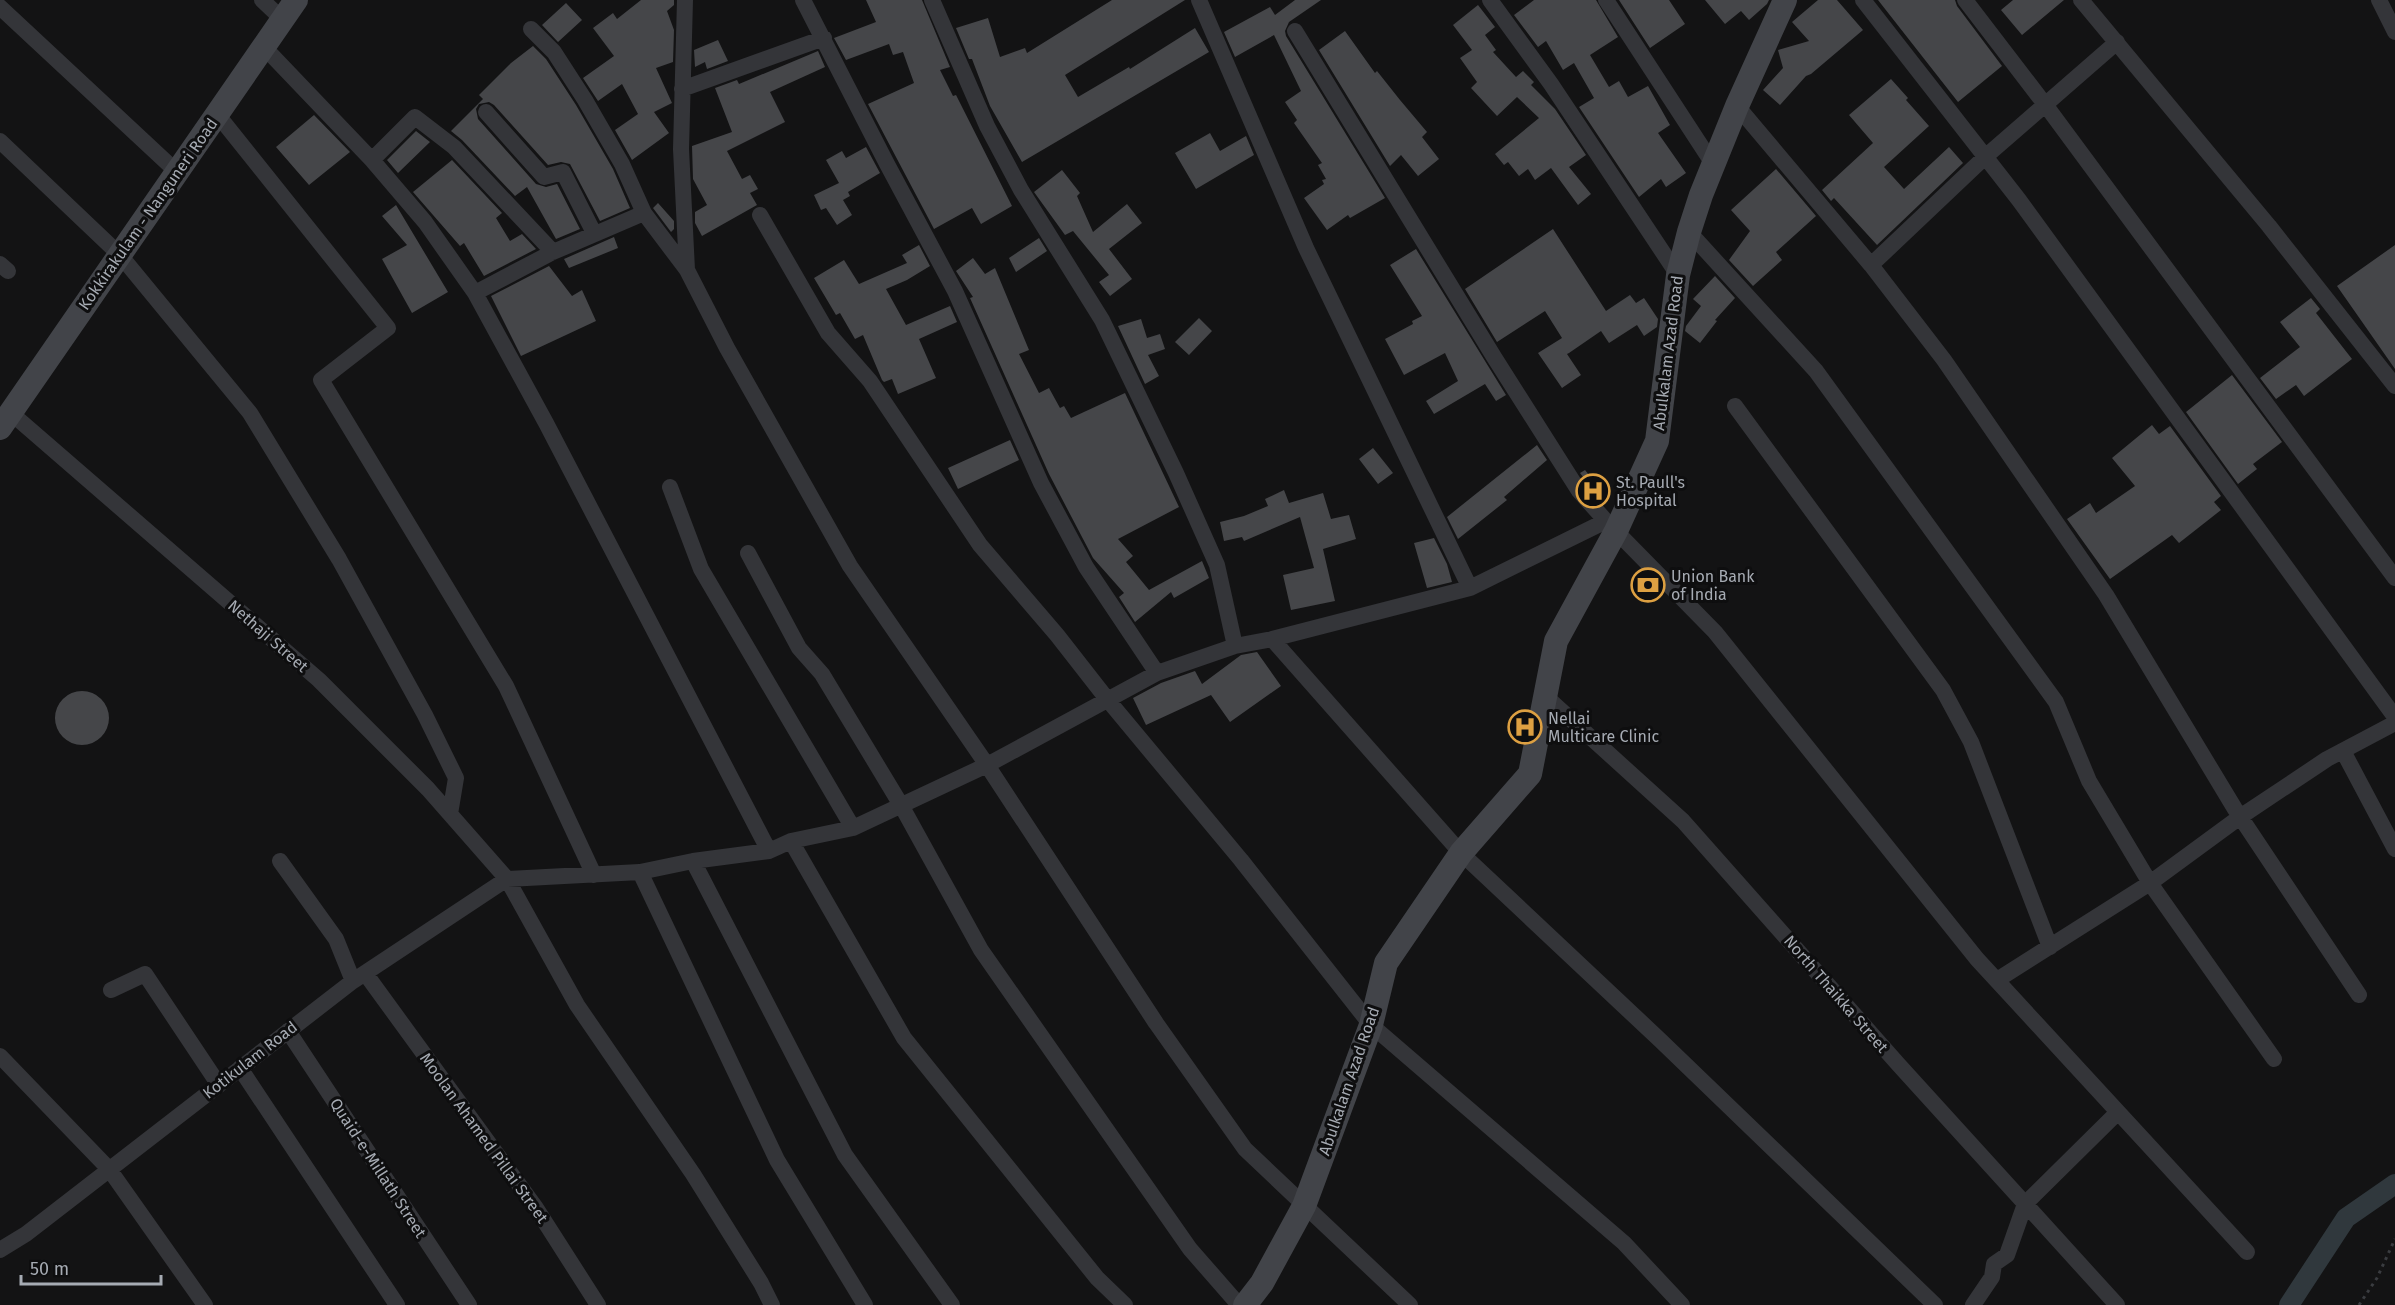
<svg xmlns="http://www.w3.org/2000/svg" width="2395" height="1305" font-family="'Fira Sans',sans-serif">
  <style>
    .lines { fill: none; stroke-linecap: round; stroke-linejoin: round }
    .canal { stroke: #30383d; stroke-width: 20 }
    .building { fill: #454649 }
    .path { stroke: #3a3c40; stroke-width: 3; stroke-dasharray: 3 4.5; stroke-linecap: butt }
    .minor { stroke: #343539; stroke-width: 16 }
    .secondary { stroke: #424449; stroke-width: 24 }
    .labels { text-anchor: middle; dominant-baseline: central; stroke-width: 6; stroke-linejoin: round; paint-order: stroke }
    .street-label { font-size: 16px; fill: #a6abb3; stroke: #0e0e0f }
    .poi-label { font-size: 16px; fill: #a6abb3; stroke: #0e0e0f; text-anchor: start }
  </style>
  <rect width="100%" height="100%" fill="#131314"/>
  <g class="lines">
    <path class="canal" d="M2289 1305 2346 1218 2395 1184"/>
  </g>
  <path class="building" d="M641 0H674V5L667 11 674 30 673 62 656 68 672 103 654 112 669 133 632 160 615 130 638 114 622 84 598 101 583 78 614 56 593 28 613 13 617 19Z
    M866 0H922L950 67 940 70 953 96 956 95 1012 206 981 224 972 208 934 229 868 104 914 83 903 52 893 55 889 44 846 60 834 38 876 22Z
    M1112 0H1185L1065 75 1078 97 1129 67 1130 69 1195 28 1209 52 1022 162 990 106 972 59H969L956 28 988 18 1000 57 1025 48 1027 53Z
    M1295 0H1321L1289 22 1285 31 1286 36 1385 198 1350 218 1348 215 1327 230 1304 198 1324 184 1322 180 1326 179 1318 165 1322 163 1294 123 1297 120 1285 102 1301 91 1274 35 1235 57 1224 32 1270 7 1275 15Z
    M1534 0H1596L1618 37 1590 55 1609 87 1619 81 1628 97 1648 86 1670 125 1658 133 1686 173 1666 187 1661 179 1639 197 1579 107 1594 98 1574 63 1563 70 1546 41 1538 47 1514 15Z
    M1619 0H1669L1685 24 1650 48Z
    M1705 0H1769L1767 4 1749 20 1741 11 1725 24Z
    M1818 0H1837L1863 30 1811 74 1806 76 1780 105 1763 90 1783 68 1778 50 1809 41 1792 22Z
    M1878 0H1955L1957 6 2002 66 1958 102Z
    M2013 0H2064L2022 35 2001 10Z
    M566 3 582 20 558 42 542 25Z
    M1478 5 1495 27 1485 35 1496 50 1493 52 1516 77 1523 71 1534 82 1531 85 1555 109 1586 155 1569 167 1591 194 1578 205 1551 168 1535 180 1528 169 1519 176 1508 162 1504 165 1495 154 1539 118 1517 97 1497 116 1471 88 1477 82 1460 58 1472 50 1453 25Z
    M1345 31 1375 73 1377 71 1400 100 1427 132 1422 137 1439 159 1418 176 1401 155 1390 166 1319 50Z
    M718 40 728 61 707 69 705 62 695 67 694 50Z
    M533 46 546 59 576 105 613 169 630 208 600 221 570 164 561 162 548 165 494 105 489 102 479 104 476 109 478 119 536 184 546 187 557 184 580 229 556 239 527 187 515 196 462 140 451 131 483 99 479 95 511 63Z
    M818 51 825 67 770 92 785 122 727 151 742 179 750 175 758 189 750 193 757 205 702 236 695 223V212L707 205 693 179 692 146 732 132 715 88 737 80 739 84Z
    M1891 79 1908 98 1906 100 1929 126 1884 167 1904 189 1949 147 1963 163 1877 245 1834 198 1831 201 1822 190 1873 143 1849 115Z
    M314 115 350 152 309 185 276 147Z
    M416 131 430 142 398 173 387 160Z
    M1210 133 1220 151 1246 136 1254 155 1196 189 1175 153Z
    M866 147 880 173 848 192 850 196 843 200 852 215 837 225 826 208 821 210 814 195 839 183 826 160 842 151 846 158Z
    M452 160 502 213 496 218 510 241 522 234 536 249 484 276 464 243 460 246 413 192Z
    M1776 169 1816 216 1776 252 1782 260 1753 286 1729 260 1750 231 1731 210Z
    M1062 170 1080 193 1077 196 1093 232 1127 204 1142 223 1109 249 1132 279 1110 296 1099 282 1109 275 1073 231 1065 235 1034 192Z
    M658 203 674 221V229L671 232 653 208Z
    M396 205 448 292 412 313 382 259 407 245 382 216Z
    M1553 229 1606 311 1630 295 1636 303 1644 298 1658 319 1657 327 1644 336 1637 325 1609 343 1601 331 1569 353 1567 354 1581 375 1562 388 1538 353 1562 338 1545 311 1497 342 1465 289Z
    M614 237 618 248 569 268 564 259Z
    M1039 238 1047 251 1016 272 1009 258Z
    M919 245 930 266 907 280 886 289 906 325 950 306 957 322 919 339 936 378 898 394 892 379 884 382 882 380 863 335 855 339 840 313 836 315 814 278 844 260 859 284 907 263 902 255Z
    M2395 245V369L2337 286Z
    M1416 249 1506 395 1496 401 1485 384 1434 414 1426 401 1458 381 1445 353 1404 375 1385 339 1413 324 1412 321 1422 316 1390 265Z
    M973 258 985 274 995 268 1029 350 1019 354 1039 393 1049 388 1060 408 1064 406 1071 418 1125 393 1179 507 1118 539 1133 556 1126 562 1149 590 1202 561 1209 578 1174 598 1171 592 1135 622 1119 597 1124 593 1093 558 1049 474 970 298 973 297 956 271Z
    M549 266 572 296 582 290 596 321 521 356 491 296Z
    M1715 276 1735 298 1715 320 1717 321 1700 343 1685 331 1686 326 1701 306 1693 299Z
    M2311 298 2320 309 2316 313 2352 359 2304 396 2296 385 2276 399 2260 378 2300 347 2280 322Z
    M1199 318 1212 331 1189 355 1175 342Z
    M1141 319 1147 338 1160 334 1165 349 1148 355 1159 376 1145 384 1118 326Z
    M2232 375 2282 442 2253 464 2257 469 2238 484 2186 412Z
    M2152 425 2159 434 2170 426 2221 496 2214 502 2221 510 2179 543 2172 535 2110 579 2067 519 2090 503 2096 513 2135 486 2112 458Z
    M1010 440 1019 460 958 489 948 468Z
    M1537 445 1547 460 1504 497 1507 500 1458 539 1447 517Z
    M1373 448 1393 473 1378 484 1359 459Z
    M1585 470 1606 496 1601 500 1580 473Z
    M1284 490 1289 503 1323 493 1331 519 1349 515 1356 539 1323 549 1335 601 1291 610 1283 575 1314 568 1300 517 1244 541 1242 537 1224 541 1220 522 1244 516 1268 506 1265 499Z
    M1434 538 1447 564 1452 582 1427 588 1414 543Z
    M1257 652 1281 686 1230 722 1211 695 1146 725 1133 698 1161 683 1195 671 1202 684 1241 655Z
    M55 718a27 27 0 1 1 54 0a27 27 0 1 1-54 0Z"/>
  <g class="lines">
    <path class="path" d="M2359 1305 2377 1278 2395 1239"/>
    <path class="minor" d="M262 0 282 19
      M685 0 681 149 687 270
      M932 0 987 126 1021 190 1102 320 1176 473 1217 565 1235 646 1157 673
      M1199 0 1306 248 1470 588
      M1490 0 1551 84 1678 275
      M1606 0 1713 164
      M1863 0 2019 200 2395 717
      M1965 0 2047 107 2395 578
      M2081 0 2269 226 2395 386
      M2379 0 2395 32
      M0 7 177 172
      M531 29 554 52 585 100 622 164 644 213 687 270 727 348 850 566 987 765 1156 1023 1245 1149 1410 1305
      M1295 31 1494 357 1579 491 1606 521 1715 632 1977 959 2247 1252
      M264 47 372 160 425 222 475 293 546 423 769 851
      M682 89 824 38
      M1737 106 1871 265 1944 360 2106 595 2235 809 2359 995
      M486 112 544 177 563 172 594 233
      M217 114 388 328 321 380 506 686 594 875
      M0 141 120 255 250 413 339 559 425 715 456 778 450 814
      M372 160 415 117 454 147 553 252
      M760 215 828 333 870 381 980 545 1057 635 1107 699 1241 860 1371 1025 1624 1243 1682 1305
      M1689 232 1816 371 2056 702 2089 781 2150 883 2274 1059
      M0 264 8 271
      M1871 265 1985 157 2117 42
      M475 293 553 252 644 213
      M1735 406 1943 690 1971 742 2050 947
      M11 413 319 680 428 789 507 879 577 1005 693 1174 761 1283 772 1305
      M670 487 701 569 853 828
      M748 553 799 648 822 674 901 805 981 950 1190 1249 1239 1305
      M1272 639 1461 853 1660 1040 1935 1305
      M1235 646 1272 639 1470 588 1606 521
      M1544 695 1683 821 1898 1064 2117 1305
      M2343 751 2395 849
      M791 841 904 1038 1097 1278 1125 1305
      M280 861 336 939 353 981
      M693 861 845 1155 952 1305
      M640 872 777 1160 865 1305
      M507 879 640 872 693 861 769 851 791 841 853 828 987 765 1157 673 1086 567 1041 483 955 291 887 164 803 0
      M365 973 536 1208 598 1305
      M1997 980 2150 883 2240 817 2327 759 2395 723
      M111 990 145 974 219 1085
      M288 1031 469 1305
      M0 1056 109 1169 205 1305
      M240 1068 397 1305
      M0 1250 26 1234 353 981 507 879
      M1973 1305 1992 1277 1994 1264 2007 1255 2025 1204 2118 1112"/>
    <path class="secondary" d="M0 428 296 0
      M1245 1305 1262 1283 1304 1206 1371 1025 1386 963 1461 853 1530 774 1556 641 1616 531 1657 441 1678 275 1689 232 1701 195 1737 106 1785 0"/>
  </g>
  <defs>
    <symbol id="hospital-ring" viewBox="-11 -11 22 22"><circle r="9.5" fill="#0e0e0f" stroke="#dda042" stroke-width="1.5"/><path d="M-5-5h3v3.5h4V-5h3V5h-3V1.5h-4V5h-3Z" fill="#dda042"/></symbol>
    <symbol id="bank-ring" viewBox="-11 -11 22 22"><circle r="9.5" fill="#0e0e0f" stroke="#dda042" stroke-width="1.5"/><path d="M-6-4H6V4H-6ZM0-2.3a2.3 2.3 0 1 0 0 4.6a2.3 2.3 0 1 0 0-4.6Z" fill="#dda042"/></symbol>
  </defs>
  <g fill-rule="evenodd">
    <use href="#hospital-ring" x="1574" y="472" width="38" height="38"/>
    <use href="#bank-ring" x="1629" y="566" width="38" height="38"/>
    <use href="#hospital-ring" x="1506" y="708" width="38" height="38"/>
  </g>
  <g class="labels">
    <g class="street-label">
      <text transform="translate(148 214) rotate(-55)">Kokkirakulam - Nanguneri Road</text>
      <text transform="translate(1668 353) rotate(-83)">Abulkalam Azad Road</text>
      <text transform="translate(268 636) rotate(41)">Nethaji Street</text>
      <text transform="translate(1836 994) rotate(49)">North Thaikka Street</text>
      <text transform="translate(250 1060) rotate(-38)">Kotikulam Road</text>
      <text transform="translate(1349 1081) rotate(-71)">Abulkalam Azad Road</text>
      <text transform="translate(484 1138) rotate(54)">Moolan Ahamed Pillai Street</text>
      <text transform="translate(378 1168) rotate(57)">Quaid-e-Millath Street</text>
    </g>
    <g class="poi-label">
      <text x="1616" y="482">St. Paull's<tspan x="1616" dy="18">Hospital</tspan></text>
      <text x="1671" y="576">Union Bank<tspan x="1671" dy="18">of India</tspan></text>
      <text x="1548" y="718">Nellai<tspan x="1548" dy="18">Multicare Clinic</tspan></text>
    </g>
  </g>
  <path d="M21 1275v9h140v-9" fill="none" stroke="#a6abb3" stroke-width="3"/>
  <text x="30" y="1275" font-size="18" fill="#a6abb3" stroke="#0e0e0f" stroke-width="4.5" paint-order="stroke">50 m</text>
</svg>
